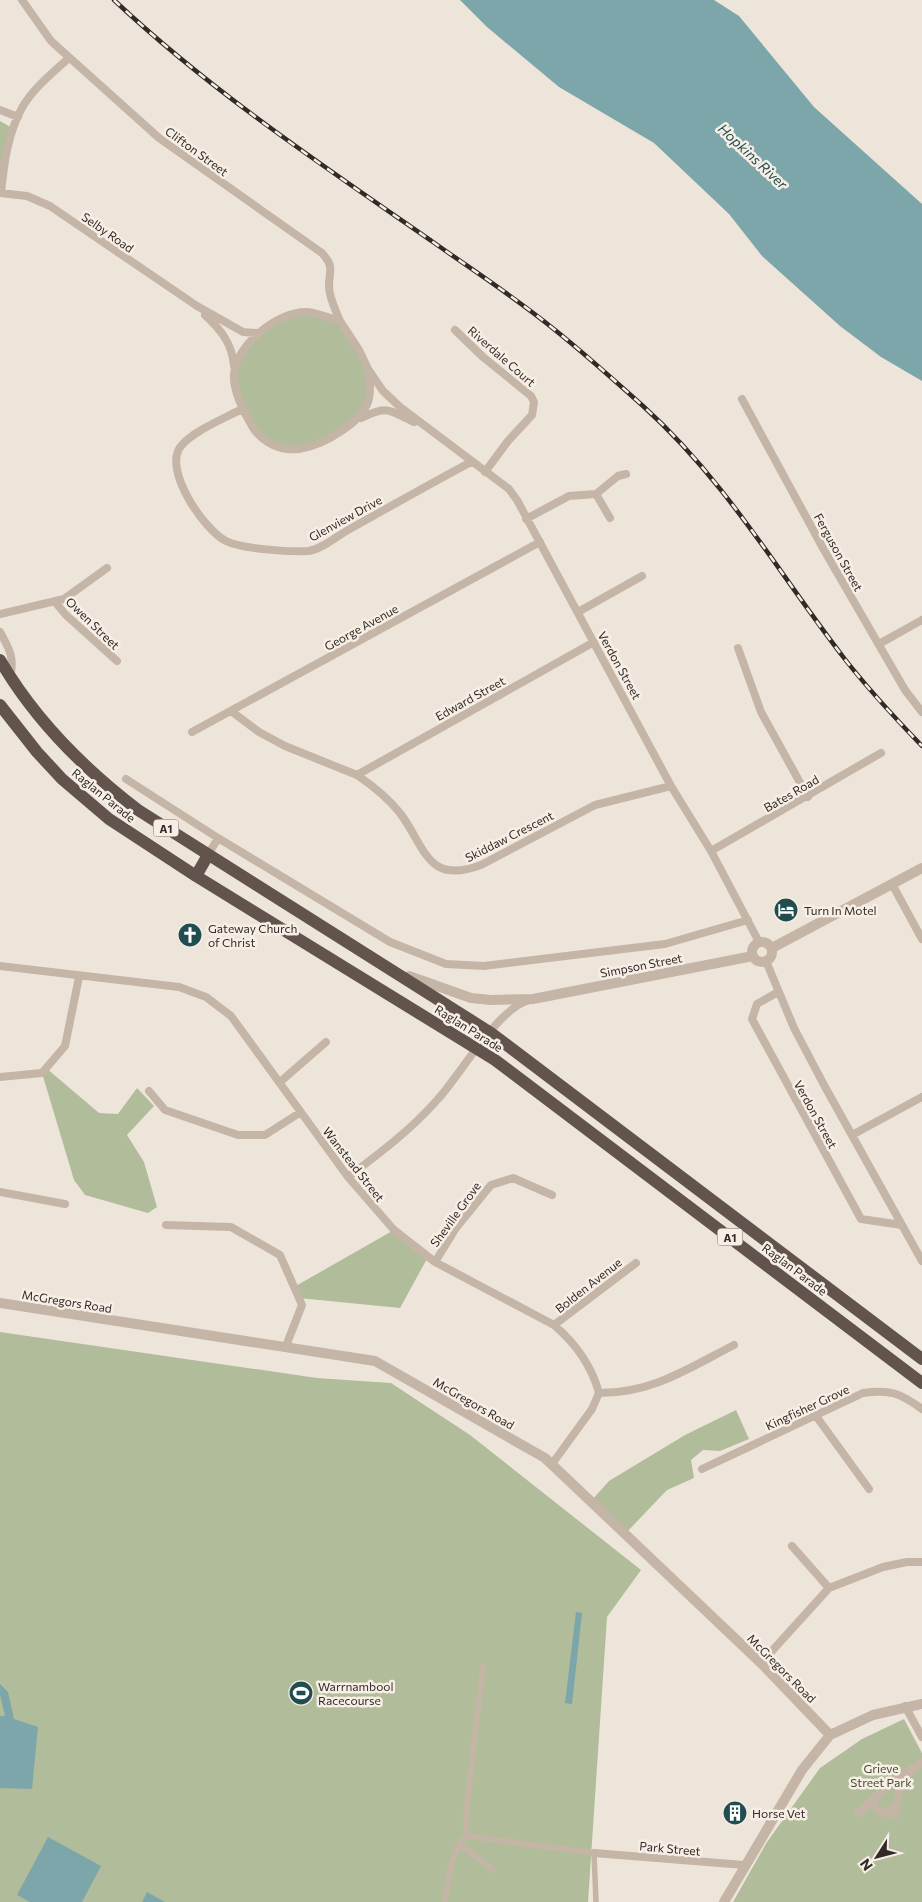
<svg xmlns="http://www.w3.org/2000/svg" width="922" height="1902" font-family="Commissioner,sans-serif">
  <style>
    .green { fill: #b1bc9b }
    .water { fill: #7ca6a9 }
    .lines { fill: none; stroke-linecap: round; stroke-linejoin: round }
    .pedestrian { stroke: #c5b5a7; stroke-width: 5.5 }
    .minor { stroke: #c5b5a7; stroke-width: 8 }
    .tertiary { stroke: #c5b5a7; stroke-width: 10 }
    .trunk { stroke: #62544c; stroke-width: 12 }
    .rail-casing { stroke: #322a27; stroke-width: 4.5 }
    .rail { stroke: #f7efe5; stroke-width: 2.5; stroke-dasharray: 8; stroke-linecap: butt }
    .labels { text-anchor: middle; dominant-baseline: central; stroke-width: 5; stroke-linejoin: round; paint-order: stroke }
    .shield { fill: #f7efe5; stroke: #6d6560; stroke-width: 1 }
    .shield-label { font-size: 11px; font-weight: bold; fill: #322a27 }
    .street-label { font-size: 12px; fill: #322a27; stroke: #f7efe5 }
    .poi-label { font-size: 12px; fill: #322a27; stroke: #f7efe5; text-anchor: start }
    .park-label { font-size: 12px; fill: #424e2d; stroke: #f7efe5 }
    .water-label { font-size: 14px; font-style: italic; fill: #214c50; stroke: #f7efe5 }
  </style>
  <rect width="100%" height="100%" fill="#eee5da"/>
  <path class="green" d="M0 121 14 129 0 193Z
    M306 312 340 321 349 335 371 384 364 412 324 443 279 448 257 433 242 409 234 375 235 363 261 330Z
    M46 1068 99 1113 118 1114 137 1088 154 1106 127 1135 144 1162 157 1207 148 1213 85 1195 74 1180 42 1073Z
    M394 1230 428 1257 400 1308 299 1298 294 1287Z
    M0 1332 317 1378 391 1383 470 1435 641 1570 607 1617 588 1902H0Z
    M736 1410 749 1439 720 1451 703 1450 691 1460 694 1478 667 1490 625 1534 591 1501 609 1481 685 1435Z
    M904 1719 922 1753V1902H733L767 1842 820 1768 862 1739Z"/>
  <path class="water" d="M460 0H714L739 16 814 107 922 204V381L881 357 840 326 762 256 729 214 654 143 559 87 487 27Z
    M576 1612 582 1613 572 1704 565 1703Z
    M0 1684 8 1692 14 1719 38 1727 32 1789 0 1788V1716H5L0 1695Z
    M48 1837 101 1866 82 1902H30L17 1895Z
    M147 1892 165 1902H142Z"/>
  <g class="lines">
    <path class="pedestrian" d="M466 1836 594 1853 596 1902
      M457 1848H465L493 1870
      M445 1902C448 1880 450 1852 466 1836V1813L483 1667"/>
    <path class="minor" d="M22 0 51 41 159 138 322 253C335 268 329 270 329 286 329 298 336 311 340 321
      M0 110 18 117
      M0 193 27 196 50 206 197 306 243 332 257 333
      M1 193C4 163 8 132 23 106 34 88 53 72 69 58
      M205 315C221 330 232 343 234 366
      M455 330 483 357 531 396 534 402 532 415 508 441 485 472
      M368 369C374 399 368 413 343 430 317 448 283 461 257 433 253 429 250 422 247 417 240 404 233 389 234 374 236 345 278 311 307 312 318 313 329 318 340 321L359 350 368 369 383 391 400 407 509 489 517 500 671 786 711 851 759 942
      M742 399 824 550 905 690 922 712
      M242 409C225 418 193 431 181 446 162 469 204 530 226 541 242 549 289 552 308 551 321 550 337 536 348 530 389 507 430 484 471 462
      M361 418C389 405 387 410 414 422
      M596 494 610 518
      M526 519 569 496 596 494 618 476 626 474
      M55 602 66 615 117 661
      M578 612 642 576
      M0 614 64 599 107 568
      M0 632C9 648 15 658 10 677
      M879 644 922 620
      M738 648 761 712 808 797
      M231 711 259 732 285 746 357 775C373 786 388 798 400 813 426 848 427 885 481 865L595 805 671 786
      M192 732 540 542
      M357 775 594 642
      M126 779 218 838 390 942 446 964 484 966 665 944 748 920
      M711 851 881 753
      M208 855 218 838
      M892 884 922 939
      M766 961 794 1028 824 1085 922 1261
      M0 966 179 987 206 997 231 1016 348 1177 394 1230 435 1262 554 1325C575 1343 592 1367 599 1393L592 1409 552 1464
      M778 992 757 1004 752 1019 861 1219 902 1225
      M0 1077 42 1073 65 1046 79 977
      M280 1082 326 1042
      M149 1091 165 1110 238 1135H265L301 1112
      M852 1135 922 1097
      M348 1177C380 1153 412 1129 438 1099 460 1075 497 1010 527 1001
      M0 1192 65 1204
      M166 1225 231 1227 280 1255 302 1305 286 1346
      M435 1262 456 1228 491 1185 513 1178 552 1195
      M554 1325 636 1263
      M599 1393C653 1393 689 1368 734 1345
      M816 1416 869 1489
      M702 1469 863 1393C890 1389 900 1393 922 1409
      M792 1546 829 1588
      M761 1663 829 1588 883 1567 907 1562H922
      M905 1706 922 1737
      M873 1801C874 1809 879 1812 887 1813L896 1806
      M858 1813 894 1781 911 1769
      M895 1815C897 1793 903 1774 922 1762
      M594 1853 744 1865"/>
    <path class="tertiary" d="M752 952a10 10 0 1 1 20 0a10 10 0 1 1-20 0Z
      M772 948 922 868
      M409 976 471 998 491 1000 533 999 753 956
      M0 1303 375 1361 545 1458 761 1663 830 1735
      M724 1902 802 1770 830 1735 873 1715 922 1704"/>
    <path class="trunk" d="M0 660C35 720 83 768 138 810L491 1033 922 1359
      M0 705 37 752 62 779 109 819 196 876 495 1060 922 1383
      M196 876 208 855"/>
    <defs>
      <path id="rail" d="M114 0C212 92 322 165 433 242 474 271 516 298 555 330 585 354 614 380 643 406 727 482 777 571 844 658 868 689 895 718 922 746"/>
    </defs>
    <use href="#rail" class="rail-casing"/>
    <use href="#rail" class="rail"/>
  </g>
  <defs>
    <symbol id="hotel-disc" viewBox="-11 -11 22 22"><circle r="9.5" fill="#214c50" stroke="#f7efe5"/><path d="M-6-4.5h1.5V1H6V5H4.5V3h-9V5H-6ZM-4 0a1.8 1.8 0 1 1 3.6 0ZM.5 0V-2.5h3Q6-2.5 6 0Z" fill="#fff"/></symbol>
    <symbol id="church-disc" viewBox="-11 -11 22 22"><circle r="9.5" fill="#214c50" stroke="#f7efe5"/><path d="M-1.2-6h2.4v3.5h3.3v2.4h-3.3V6h-2.4V-.1h-3.3v-2.4h3.3Z" fill="#fff"/></symbol>
    <symbol id="stadium-disc" viewBox="-11 -11 22 22"><circle r="9.5" fill="#214c50" stroke="#f7efe5"/><path d="M0-5a6.5 5 0 1 0 0 10a6.5 5 0 1 0 0-10ZM-3.5-1.8h7v3.6h-7Z" fill="#fff"/></symbol>
    <symbol id="building-disc" viewBox="-11 -11 22 22"><circle r="9.5" fill="#214c50" stroke="#f7efe5"/><path d="M-4-6H4V6H1V3H-1V6H-4ZM-2.5-4.3h1.7v1.8h-1.7ZM.8-4.3h1.7v1.8H.8ZM-2.5-1h1.7V.8h-1.7ZM.8-1h1.7V.8H.8Z" fill="#fff"/></symbol>
  </defs>
  <g fill-rule="evenodd">
    <use href="#hotel-disc" x="772" y="896" width="28" height="28"/>
    <use href="#church-disc" x="176" y="921" width="28" height="28"/>
    <use href="#stadium-disc" x="287" y="1679" width="28" height="28"/>
    <use href="#building-disc" x="721" y="1799" width="28" height="28"/>
  </g>
  <g class="labels">
    <g class="shield">
      <rect x="153.5" y="819.5" width="25" height="17" rx="4"/>
      <rect x="717.5" y="1228.5" width="25" height="17" rx="4"/>
    </g>
    <g class="shield-label">
      <text x="166" y="828">A1</text>
      <text x="730" y="1237">A1</text>
    </g>
    <g class="street-label">
      <text transform="translate(197 151) rotate(36)">Clifton Street</text>
      <text transform="translate(108 232) rotate(35)">Selby Road</text>
      <text transform="translate(502 356) rotate(41)">Riverdale Court</text>
      <text transform="translate(345 518) rotate(-29)">Glenview Drive</text>
      <text transform="translate(839 552) rotate(61)">Ferguson Street</text>
      <text transform="translate(93 623) rotate(44)">Owen Street</text>
      <text transform="translate(361 627) rotate(-29)">George Avenue</text>
      <text transform="translate(620 665) rotate(61)">Verdon Street</text>
      <text transform="translate(470 698) rotate(-29)">Edward Street</text>
      <text transform="translate(791 793) rotate(-30)">Bates Road</text>
      <text transform="translate(104 795) rotate(39)">Raglan Parade</text>
      <text transform="translate(509 836) rotate(-27)">Skiddaw Crescent</text>
      <text transform="translate(641 965) rotate(-11)">Simpson Street</text>
      <text transform="translate(469 1028) rotate(32)">Raglan Parade</text>
      <text transform="translate(816 1114) rotate(61)">Verdon Street</text>
      <text transform="translate(354 1164) rotate(52)">Wanstead Street</text>
      <text transform="translate(455 1214) rotate(-54)">Sheville Grove</text>
      <text transform="translate(795 1269) rotate(37)">Raglan Parade</text>
      <text transform="translate(588 1285) rotate(-38)">Bolden Avenue</text>
      <text transform="translate(67 1301) rotate(9)">McGregors Road</text>
      <text transform="translate(474 1403) rotate(30)">McGregors Road</text>
      <text transform="translate(807 1407) rotate(-25)">Kingfisher Grove</text>
      <text transform="translate(782 1668) rotate(45)">McGregors Road</text>
      <text transform="translate(670 1848) rotate(5)">Park Street</text>
    </g>
    <g class="poi-label">
      <text x="804" y="910">Turn In Motel</text>
      <text x="208" y="928">Gateway Church<tspan x="208" dy="14">of Christ</tspan></text>
      <text x="318" y="1686">Warrnambool<tspan x="318" dy="14">Racecourse</tspan></text>
      <text x="752" y="1813">Horse Vet</text>
    </g>
    <g class="park-label">
      <text x="881" y="1768">Grieve<tspan x="881" dy="14">Street Park</tspan></text>
    </g>
    <g class="water-label">
      <text transform="translate(753 156) rotate(43)">Hopkins River</text>
    </g>
  </g>
  <g transform="translate(877 1857) rotate(234)" stroke="#f7efe5" stroke-width="4" paint-order="stroke">
  <path d="M0-4L9 19L0 12L-9 19Z" fill="#322a27"/>
  <text y="-8" font-size="14" font-weight="bold" text-anchor="middle" fill="#322a27">N</text>
  </g>
</svg>
